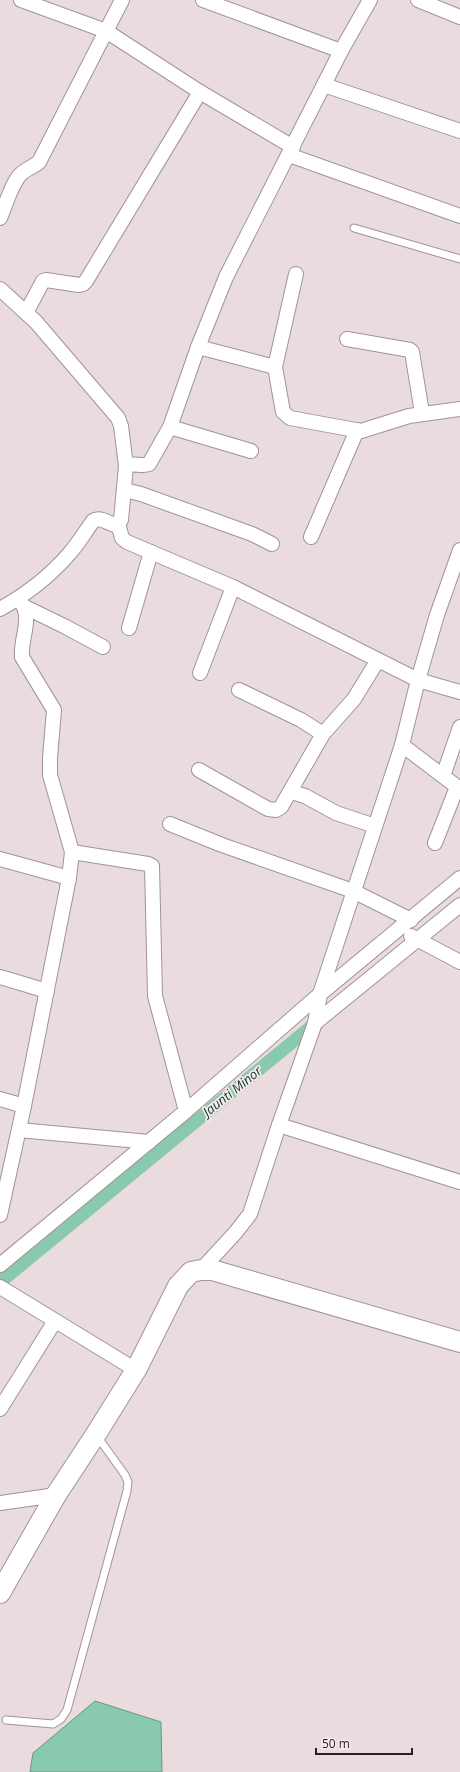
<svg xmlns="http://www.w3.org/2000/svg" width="460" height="1772" font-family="'Open Sans',sans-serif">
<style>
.water{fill:#89c9ae;stroke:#6b9683}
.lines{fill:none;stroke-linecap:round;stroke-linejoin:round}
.canal{stroke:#89c9ae;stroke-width:13}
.lane-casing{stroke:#a19396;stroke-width:9}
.street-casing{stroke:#a19396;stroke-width:16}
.secondary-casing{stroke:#a19396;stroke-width:22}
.lane{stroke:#fff;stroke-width:7}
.street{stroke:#fff;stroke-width:14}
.secondary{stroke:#fff;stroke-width:20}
.labels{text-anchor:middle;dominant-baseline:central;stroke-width:3.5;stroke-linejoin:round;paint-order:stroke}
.water-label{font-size:13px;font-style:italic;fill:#0a412f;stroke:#f8e8eb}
</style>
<rect width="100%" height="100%" fill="#eadbde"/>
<polygon class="water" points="95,1701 161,1722 162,1772 30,1772 33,1753"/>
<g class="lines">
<polyline class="canal" points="4,1279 318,1021"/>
<defs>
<g id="lane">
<polyline points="354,228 460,259"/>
<polyline points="6,1720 53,1724 61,1719 67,1710 127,1491 128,1482 125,1475 97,1436"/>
</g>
<g id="street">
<polyline points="21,0 106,31 200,92 293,147"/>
<polyline points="203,0 341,51"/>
<polyline points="418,0 460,17"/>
<polyline points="324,85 460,131"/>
<polyline points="289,155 460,216"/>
<path d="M0,218C5,207 12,182 21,174C26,169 33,167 39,162L122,0"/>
<polyline points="0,289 36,322 118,418 121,426 126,466"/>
<polyline points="26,313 43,281 46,280 79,285 83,284 86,281 200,92"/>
<polyline points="347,339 410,350 412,352 422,413"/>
<polyline points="198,347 275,367 283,412 290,418 361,431 409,416 460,409"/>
<polyline points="275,367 296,274"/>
<polyline points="170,427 251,451"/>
<polyline points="125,490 141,494 252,534 272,544"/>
<polyline points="118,523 122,538 127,542 233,587 418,680 460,692"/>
<polyline points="311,537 357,430"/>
<polyline points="25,607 64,626 103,647"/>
<path d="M0,609C25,595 50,576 69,554C78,544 85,532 93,521C100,516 107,523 115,525L121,520L126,466C133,462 142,467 149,464L170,427L198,347L226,277L341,51L370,0"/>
<polyline points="129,628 151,552"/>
<polyline points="200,673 233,587"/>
<polyline points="239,690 301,720 323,734"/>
<polyline points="402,745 460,789"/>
<polyline points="199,770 268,809 276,810 281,807 323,734 354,699 378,660"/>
<polyline points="443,776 460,727"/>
<polyline points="291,792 305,796 336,813 375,826"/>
<polyline points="170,824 222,845 353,891 411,920"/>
<polyline points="435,843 457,787"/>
<polyline points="72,852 148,864 152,866 155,996 186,1111"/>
<polyline points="0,859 69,878"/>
<polyline points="411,936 460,962"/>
<polyline points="0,977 47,991"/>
<polyline points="315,1023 460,905"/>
<polyline points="0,1099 24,1106"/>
<polyline points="279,1125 460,1182"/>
<polyline points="19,1130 149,1142"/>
<path d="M0,1215L24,1106L69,878L72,852L50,775V758L54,710L22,657C20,637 35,615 18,599"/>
<polyline points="0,1265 186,1111 320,994 460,878"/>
<polyline points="201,1270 236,1232 250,1214 279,1125 315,1023 320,994 402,745 418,680 437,615 460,550"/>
<polyline points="0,1287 136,1370"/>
<polyline points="0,1409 55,1321"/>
<polyline points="0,1503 56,1495"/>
</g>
<polyline id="secondary" points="0,1593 56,1495 96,1434 136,1370 178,1286 191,1272 201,1270 212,1270 460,1342"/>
</defs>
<use href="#lane" class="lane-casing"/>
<use href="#street" class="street-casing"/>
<use href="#secondary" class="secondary-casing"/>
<use href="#lane" class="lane"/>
<use href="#street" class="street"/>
<use href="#secondary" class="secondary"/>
</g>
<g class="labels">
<g class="water-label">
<text transform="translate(232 1091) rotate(-39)">Jaunti Minor</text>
</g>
</g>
<path d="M316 1748v6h96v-6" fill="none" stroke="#241f20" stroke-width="2"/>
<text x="322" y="1748" font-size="12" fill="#241f20" stroke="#f8e8eb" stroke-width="3" paint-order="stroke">50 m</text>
</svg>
